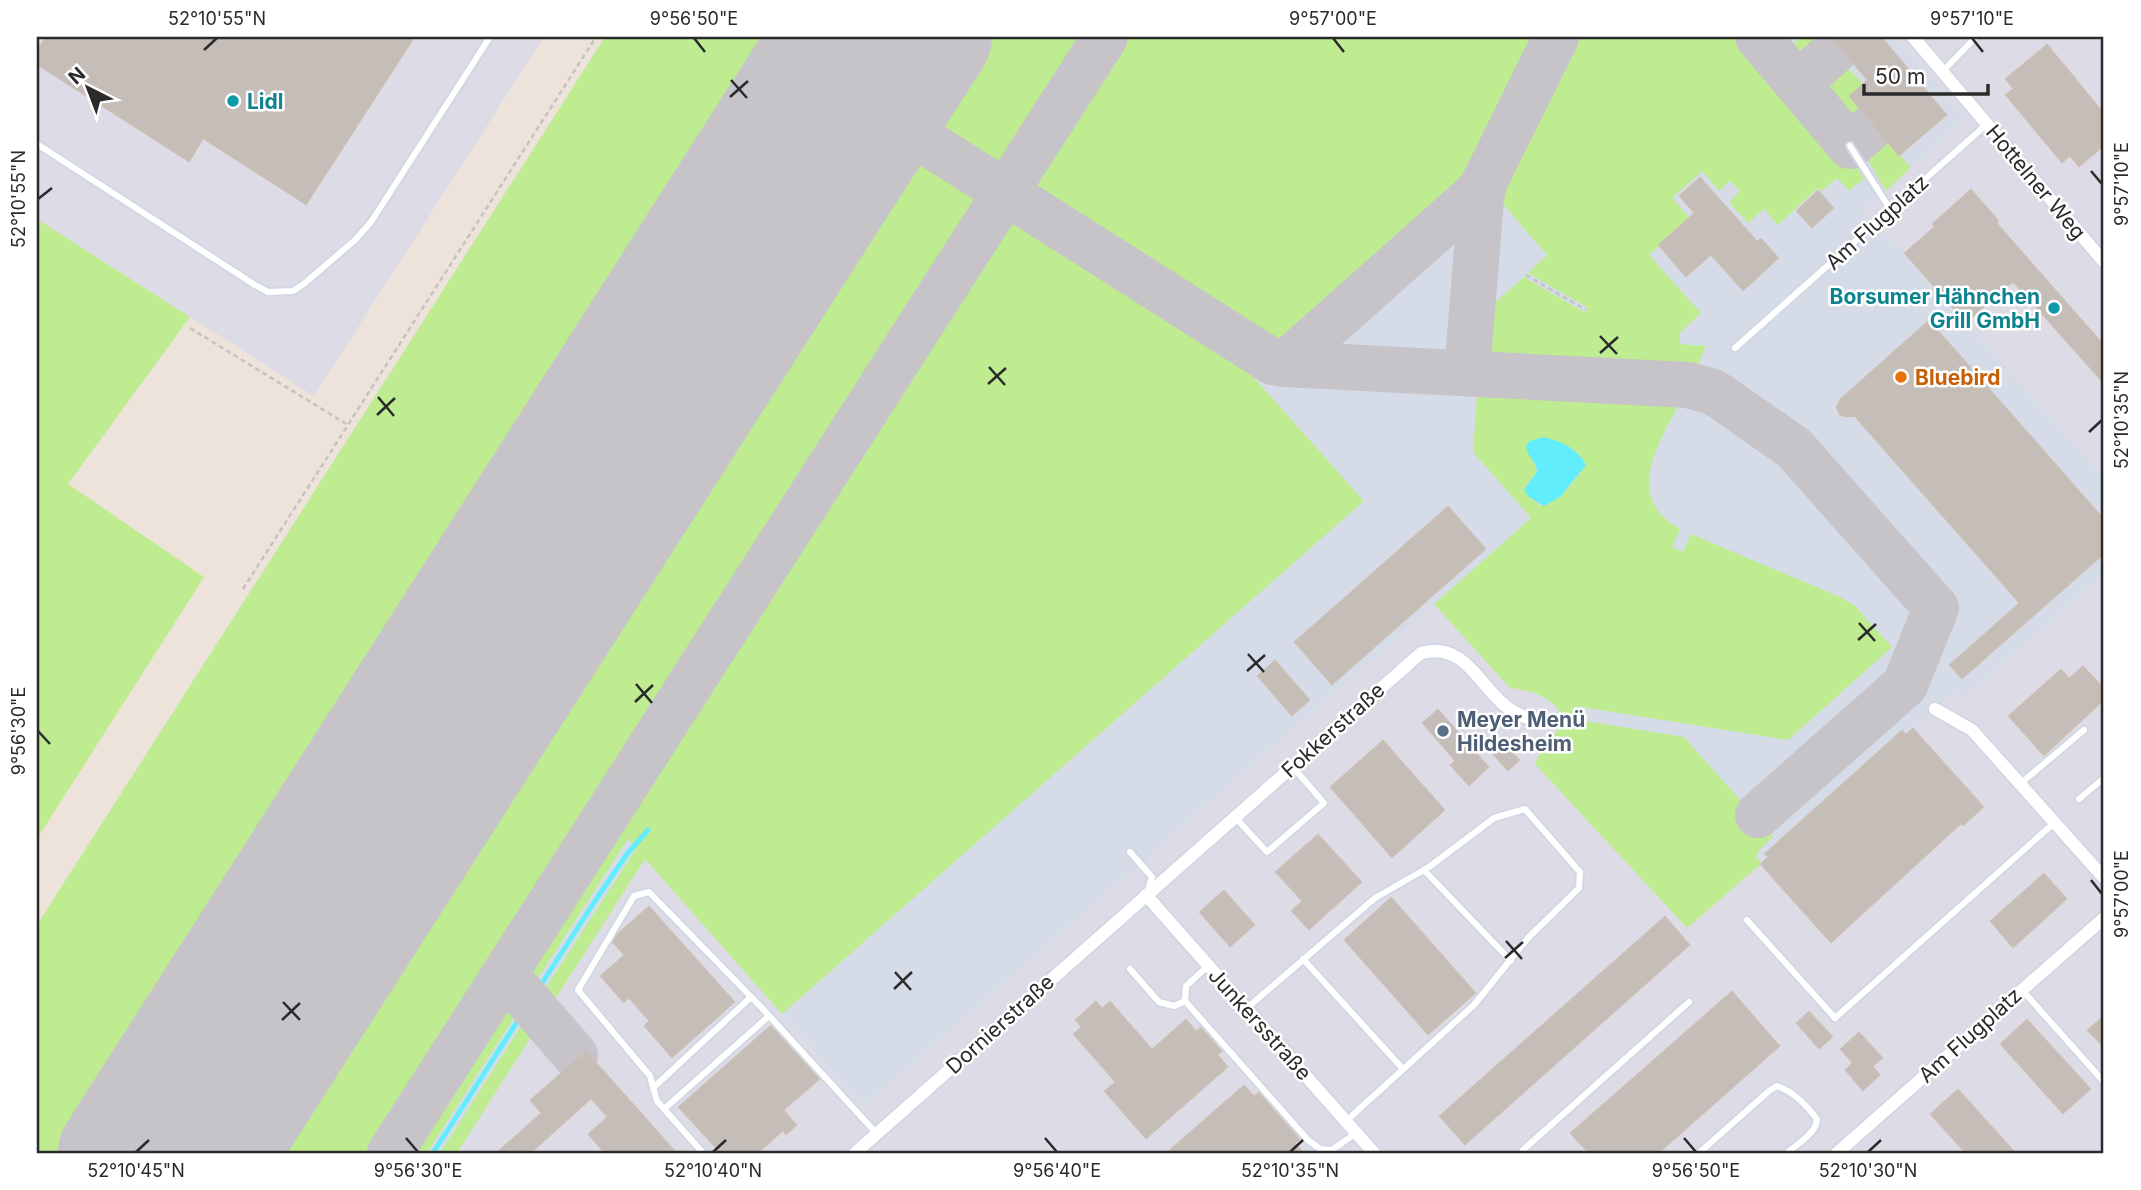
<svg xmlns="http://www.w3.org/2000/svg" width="2141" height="1190" font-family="Inter,sans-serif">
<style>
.industrial{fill:#dddce6}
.airport{fill:#d6dce7}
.green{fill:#bfeb91;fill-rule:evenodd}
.water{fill:#62edfc}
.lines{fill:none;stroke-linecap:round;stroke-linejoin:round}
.stream{stroke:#62edfc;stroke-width:5}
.taxiway{stroke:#c6c4c9;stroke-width:46}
.runway{stroke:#c6c4c9;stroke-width:112}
.building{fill:#c5bdb8;stroke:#cabeb4;stroke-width:2}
.lane-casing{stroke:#d0d8e5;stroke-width:10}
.street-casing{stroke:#d0d8e5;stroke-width:16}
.path{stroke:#c3c3c3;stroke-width:2.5;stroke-dasharray:5 3.5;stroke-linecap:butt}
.lane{stroke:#fff;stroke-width:6}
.street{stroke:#fff;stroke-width:12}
.ticks{fill:none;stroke:#2a2a2a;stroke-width:2.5}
.culture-dot{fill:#0f9aa8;stroke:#fff;stroke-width:2.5}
.food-dot{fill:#e8710a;stroke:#fff;stroke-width:2.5}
.service-dot{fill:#5c6f8a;stroke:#fff;stroke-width:2.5}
.labels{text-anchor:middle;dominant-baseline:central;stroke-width:5;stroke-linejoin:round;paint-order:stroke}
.culture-label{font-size:21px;font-weight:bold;fill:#0d838f;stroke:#fff;text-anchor:start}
.street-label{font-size:21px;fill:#2a2a2a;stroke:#fff}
.food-label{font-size:21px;font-weight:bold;fill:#c56008;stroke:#fff;text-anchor:start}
.service-label{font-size:21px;font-weight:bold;fill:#4e5e75;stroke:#fff;text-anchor:start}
.neatline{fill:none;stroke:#2a2a2a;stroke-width:2.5}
.ticks-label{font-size:18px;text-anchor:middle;fill:#2a2a2a}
</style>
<rect width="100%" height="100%" fill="#eee3db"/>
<g class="industrial">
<polygon points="37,37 544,37 314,396 37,219"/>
<polygon points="1897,37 2104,37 2104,477 1894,240 1891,242 1864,211 1966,119"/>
<polygon points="2104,575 2104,1153 457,1153 645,858 864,1107 1434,604 1509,687 1535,693 1557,707 1565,722 1556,734 1541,748 1688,927 1761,864 1850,922 1961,823 1962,825 1913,729 1957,690 1965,698"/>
</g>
<polygon class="airport" points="605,37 1897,37 1966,119 1864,211 1891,242 1894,240 2104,477 2104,575 1964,699 1957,690 1914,729 1983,807 1963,825 1961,824 1831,942 1761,864 1687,928 1535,764 1541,748 1556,734 1564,722 1557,707 1535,693 1509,687 1434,605 864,1107 645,859 457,1153 37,1153 37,925"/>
<g class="green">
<polygon points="605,37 901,37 186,1153 37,1153 37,925"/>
<polygon points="970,37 1089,37 1004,169 920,116"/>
<polygon points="1119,37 1543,37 1475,173 1472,170 1276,343 1034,188 1031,176"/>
<polygon points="1571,37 1750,37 1849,154 1864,179 1849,191 1837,178 1822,191 1818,188 1778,225 1764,209 1748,223 1729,202 1740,191 1730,181 1719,191 1702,171 1672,198 1690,218 1649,255 1701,313 1680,333 1680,344 1706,346 1695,371 1692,374 1487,363 1481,357 1484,312 1524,277 1584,312 1588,308 1528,273 1547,255 1494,194"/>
<polygon points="1778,37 1783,37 1791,45 1801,37 1821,37 1789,64 1771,43"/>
<polygon points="1846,66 1863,84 1850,96 1870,120 1855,133 1848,133 1814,93"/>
<path d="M1881,133L1911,168L1886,191L1862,150C1864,139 1871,136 1881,133Z"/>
<polygon points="899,148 984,202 375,1153 256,1153"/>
<polygon points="37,219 190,317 68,484 204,577 37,839"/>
<polygon points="1013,221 1246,369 1364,501 782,1014 645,859 549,1009 539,998 636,849 628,839 531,989 519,975 999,224"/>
<path d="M1478,384L1683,396C1662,439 1620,496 1680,529L1672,547L1683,552L1691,534L1840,597L1855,606L1892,647L1788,740L1575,706L1573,719L1684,737L1773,837L1758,851L1756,857L1761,864L1687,928L1535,764C1542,745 1553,738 1564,722L1557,707L1545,698L1535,693L1509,687L1434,604L1531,518L1473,452ZM1533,460L1582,471L1560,497L1541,506L1529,497L1525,487L1537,472Z"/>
<polygon points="508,992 521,1007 427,1153 405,1153"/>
<polygon points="528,1015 538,1026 457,1153 440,1153"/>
</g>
<path class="water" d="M1544,437C1561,441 1578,449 1586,465L1560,497L1544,506L1529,497L1524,490L1537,472C1537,461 1527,457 1526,446L1530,441Z"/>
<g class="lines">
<g class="stream">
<polyline points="535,994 595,901 627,854 648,830"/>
<polyline points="433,1153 524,1011"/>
</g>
<g class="taxiway">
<polyline points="1758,37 1850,146 1874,125"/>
<polyline points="808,67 1273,362 1285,364 1688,385 1710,391 1721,397 1794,448 1936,608 1905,685 1758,815"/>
<polyline points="1798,84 1840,46"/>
<polyline points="1285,364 1474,196 1484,183 1556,37"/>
<polyline points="1467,373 1481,199 1484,183"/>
<polyline points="505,974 575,1055"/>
<polyline points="390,1153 1105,37"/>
</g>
<g class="runway">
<polyline points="114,1153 827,37"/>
<polyline points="221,1153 936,37"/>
</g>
</g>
<g class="building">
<polygon points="46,37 414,37 306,204 203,138 189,161 37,64 37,52"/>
<polygon points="1832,37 1881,37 1946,115 1899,155 1850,96 1868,80"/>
<polygon points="2047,45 2104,114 2104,145 2079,166 2070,155 2062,162 2006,95 2014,89 2006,79"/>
<polygon points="1700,178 1757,242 1761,239 1778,258 1743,290 1711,254 1686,276 1659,245 1695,213 1680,196"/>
<polygon points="1971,190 1998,221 1996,223 2104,346 2104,383 2013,281 1966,322 1905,253 1935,227 1933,224"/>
<polygon points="1818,191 1833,208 1812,227 1797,211"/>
<polygon points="1929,321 2104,520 2104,553 1962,678 1950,665 2020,603 1855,416 1844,416 1840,414 1837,407 1841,399"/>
<polygon points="1448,507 1485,549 1332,684 1295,642"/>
<polygon points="1275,661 1309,700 1292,715 1258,676"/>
<polygon points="2083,667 2104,689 2104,699 2044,755 2009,716 2061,670 2069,679"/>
<polygon points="1438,710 1488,767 1469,785 1451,765 1456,761 1423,723"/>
<polygon points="1913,729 1983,807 1963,825 1961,823 1831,942 1761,864 1769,857 1765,854 1902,731 1906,735"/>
<polygon points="1383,741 1444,810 1392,857 1331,787"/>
<polygon points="1504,744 1519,760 1508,770 1493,754"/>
<polygon points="1318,835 1361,882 1309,929 1292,911 1303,901 1276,872"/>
<polygon points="2044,874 2066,899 2013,947 1991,921"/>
<polygon points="1224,891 1254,925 1230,946 1200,912"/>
<polygon points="1391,898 1475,993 1428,1034 1345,940"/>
<polygon points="649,907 734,1002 672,1057 645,1026 650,1021 629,997 624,1002 601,976 625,955 613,942 617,935"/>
<polygon points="1665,917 1689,945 1465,1144 1440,1116"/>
<polygon points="1732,992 1779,1046 1658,1153 1589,1153 1571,1133"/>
<polygon points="1096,1002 1102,1009 1110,1002 1152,1050 1186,1020 1196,1032 1201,1028 1221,1051 1217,1055 1227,1067 1146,1138 1105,1091 1116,1082 1074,1034 1082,1027 1076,1020"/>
<polygon points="1809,1012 1832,1037 1819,1048 1797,1023"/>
<polygon points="2104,1016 2104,1047 2088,1030"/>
<polygon points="2027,1020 2090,1089 2063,1113 2001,1044"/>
<polygon points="771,1026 819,1079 783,1110 796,1125 786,1134 783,1130 757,1153 721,1153 679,1107"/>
<polygon points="1859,1033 1882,1058 1872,1066 1879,1075 1863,1090 1846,1070 1853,1063 1841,1049"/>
<polygon points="586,1052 611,1080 676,1153 605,1153 589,1134 608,1117 591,1098 530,1153 497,1153 542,1113 531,1100"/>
<polygon points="1244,1086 1254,1097 1259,1093 1299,1139 1294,1143 1303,1153 1167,1153"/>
<polygon points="1958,1090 2015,1153 1966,1153 1931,1114"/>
</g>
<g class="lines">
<defs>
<g id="lane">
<polyline points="1943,71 1976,37"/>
<polyline points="37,144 255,285 268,292 293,291 305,283 355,240 371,222 490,37"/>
<polyline points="1850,146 1890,209"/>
<polyline points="1735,348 1987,124"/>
<polyline points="2020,784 2084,730"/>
<polyline points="2079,799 2104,778"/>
<polyline points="1235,817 1267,852 1324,803 1292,766"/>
<polyline points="1130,852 1152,877 1148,890"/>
<polyline points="1424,870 1511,961"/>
<polyline points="1747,920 1835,1018 2054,823"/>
<polyline points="1303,959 1403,1069"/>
<polyline points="1208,966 1186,986 1185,1001 1308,1140 1320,1149 1332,1150 1356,1133"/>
<polyline points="1130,969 1159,1002 1174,1006 1185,1001"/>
<polyline points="2023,991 2104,1082"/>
<polyline points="1247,1008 1375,898 1429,867 1494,818 1525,809 1580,872 1579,888 1528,938 1474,1005 1346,1121"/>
<polyline points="653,1088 751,997"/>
<polyline points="664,1109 769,1016"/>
<polyline points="703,1153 657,1101 650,1076 578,990 634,896 649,892 761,1007 877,1134"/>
<polyline points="1522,1153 1523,1150 1689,1002"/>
<path d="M1699,1153L1769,1091L1777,1086C1793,1091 1807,1106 1817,1119C1817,1133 1797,1144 1787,1153"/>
</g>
<g id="street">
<polyline points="1913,37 2104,262"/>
<polyline points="1935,709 1972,730 2104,878"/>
<polyline points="1146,895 1374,1153"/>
<path d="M855,1153L1421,653C1474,639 1482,705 1528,718"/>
<polyline points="1837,1153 2104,918"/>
</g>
</defs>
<use href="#lane" class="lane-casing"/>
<use href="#street" class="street-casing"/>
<g class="path">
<polyline points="1526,275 1586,310"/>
<polyline points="190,328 348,425"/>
<polyline points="243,589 596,37"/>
</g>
<use href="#lane" class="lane"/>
<use href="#street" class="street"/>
</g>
<path class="ticks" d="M694,38L705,52M1333,38L1344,52M1972,38L1983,52M204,50L217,38M731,80L747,98M730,97L748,81M2091,171L2102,184M38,199L52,188M1600,336L1617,354M1600,353L1618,337M989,367L1005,385M988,384L1006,368M378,397L394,416M377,415L395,398M2089,432L2102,420M1859,623L1875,641M1858,640L1876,624M1248,654L1264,672M1247,671L1265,655M636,684L652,703M635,702L653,685M38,731L50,744M2091,880L2102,894M1506,941L1522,959M1505,958L1523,942M895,972L911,990M894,989L912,972M283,1002L300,1020M282,1020L300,1003M406,1138L418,1152M1045,1138L1057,1152M1684,1138L1696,1152M136,1152L149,1140M713,1152L726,1140M1290,1152L1303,1140M1868,1152L1881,1140"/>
<g class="culture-dot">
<circle cx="233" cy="101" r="7"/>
<circle cx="2054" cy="308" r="7"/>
</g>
<circle class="food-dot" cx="1901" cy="377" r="7"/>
<circle class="service-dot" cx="1443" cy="731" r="7"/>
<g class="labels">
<g class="culture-label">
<text x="247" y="101">Lidl</text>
<text x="2040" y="296" text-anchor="end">Borsumer Hähnchen<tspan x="2040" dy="24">Grill GmbH</tspan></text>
</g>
<g class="street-label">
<text transform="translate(2036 182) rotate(50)">Hottelner Weg</text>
<text transform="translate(1877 222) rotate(-42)">Am Flugplatz</text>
<text transform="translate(1333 730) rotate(-42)">Fokkerstraße</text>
<text transform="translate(1000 1024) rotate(-42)">Dornierstraße</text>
<text transform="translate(1260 1024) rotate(48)">Junkersstraße</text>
<text transform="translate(1970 1035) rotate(-42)">Am Flugplatz</text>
</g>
<g class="food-label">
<text x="1915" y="377">Bluebird</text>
</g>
<g class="service-label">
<text x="1457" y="719">Meyer Menü<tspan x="1457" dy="24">Hildesheim</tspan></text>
</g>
</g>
<rect width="2141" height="1190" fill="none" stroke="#ffffff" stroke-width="77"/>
<g transform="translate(88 88) rotate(318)" stroke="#ffffff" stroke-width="5" paint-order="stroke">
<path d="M0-5L12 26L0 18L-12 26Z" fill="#2a2a2a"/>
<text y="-10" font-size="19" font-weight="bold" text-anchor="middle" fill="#2a2a2a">N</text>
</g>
<path d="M1864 84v10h124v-10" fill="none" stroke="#2a2a2a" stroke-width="3.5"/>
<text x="1875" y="84" font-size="21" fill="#2a2a2a" stroke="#ffffff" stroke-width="5" paint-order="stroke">50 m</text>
<rect x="38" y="38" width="2064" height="1114" class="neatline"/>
<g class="ticks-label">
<text x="217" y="25">52°10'55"N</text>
<text x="694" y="25">9°56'50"E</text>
<text x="1333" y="25">9°57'00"E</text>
<text x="1972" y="25">9°57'10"E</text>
<text transform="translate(2122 184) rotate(-90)" y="6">9°57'10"E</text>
<text transform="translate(19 199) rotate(-90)" y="6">52°10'55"N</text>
<text transform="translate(2122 420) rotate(-90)" y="6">52°10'35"N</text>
<text transform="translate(19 731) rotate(-90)" y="6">9°56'30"E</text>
<text transform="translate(2122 894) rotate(-90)" y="6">9°57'00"E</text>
<text x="136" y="1177">52°10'45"N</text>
<text x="418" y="1177">9°56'30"E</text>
<text x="713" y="1177">52°10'40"N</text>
<text x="1057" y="1177">9°56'40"E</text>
<text x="1290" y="1177">52°10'35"N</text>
<text x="1696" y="1177">9°56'50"E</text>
<text x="1868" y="1177">52°10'30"N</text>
</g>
</svg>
